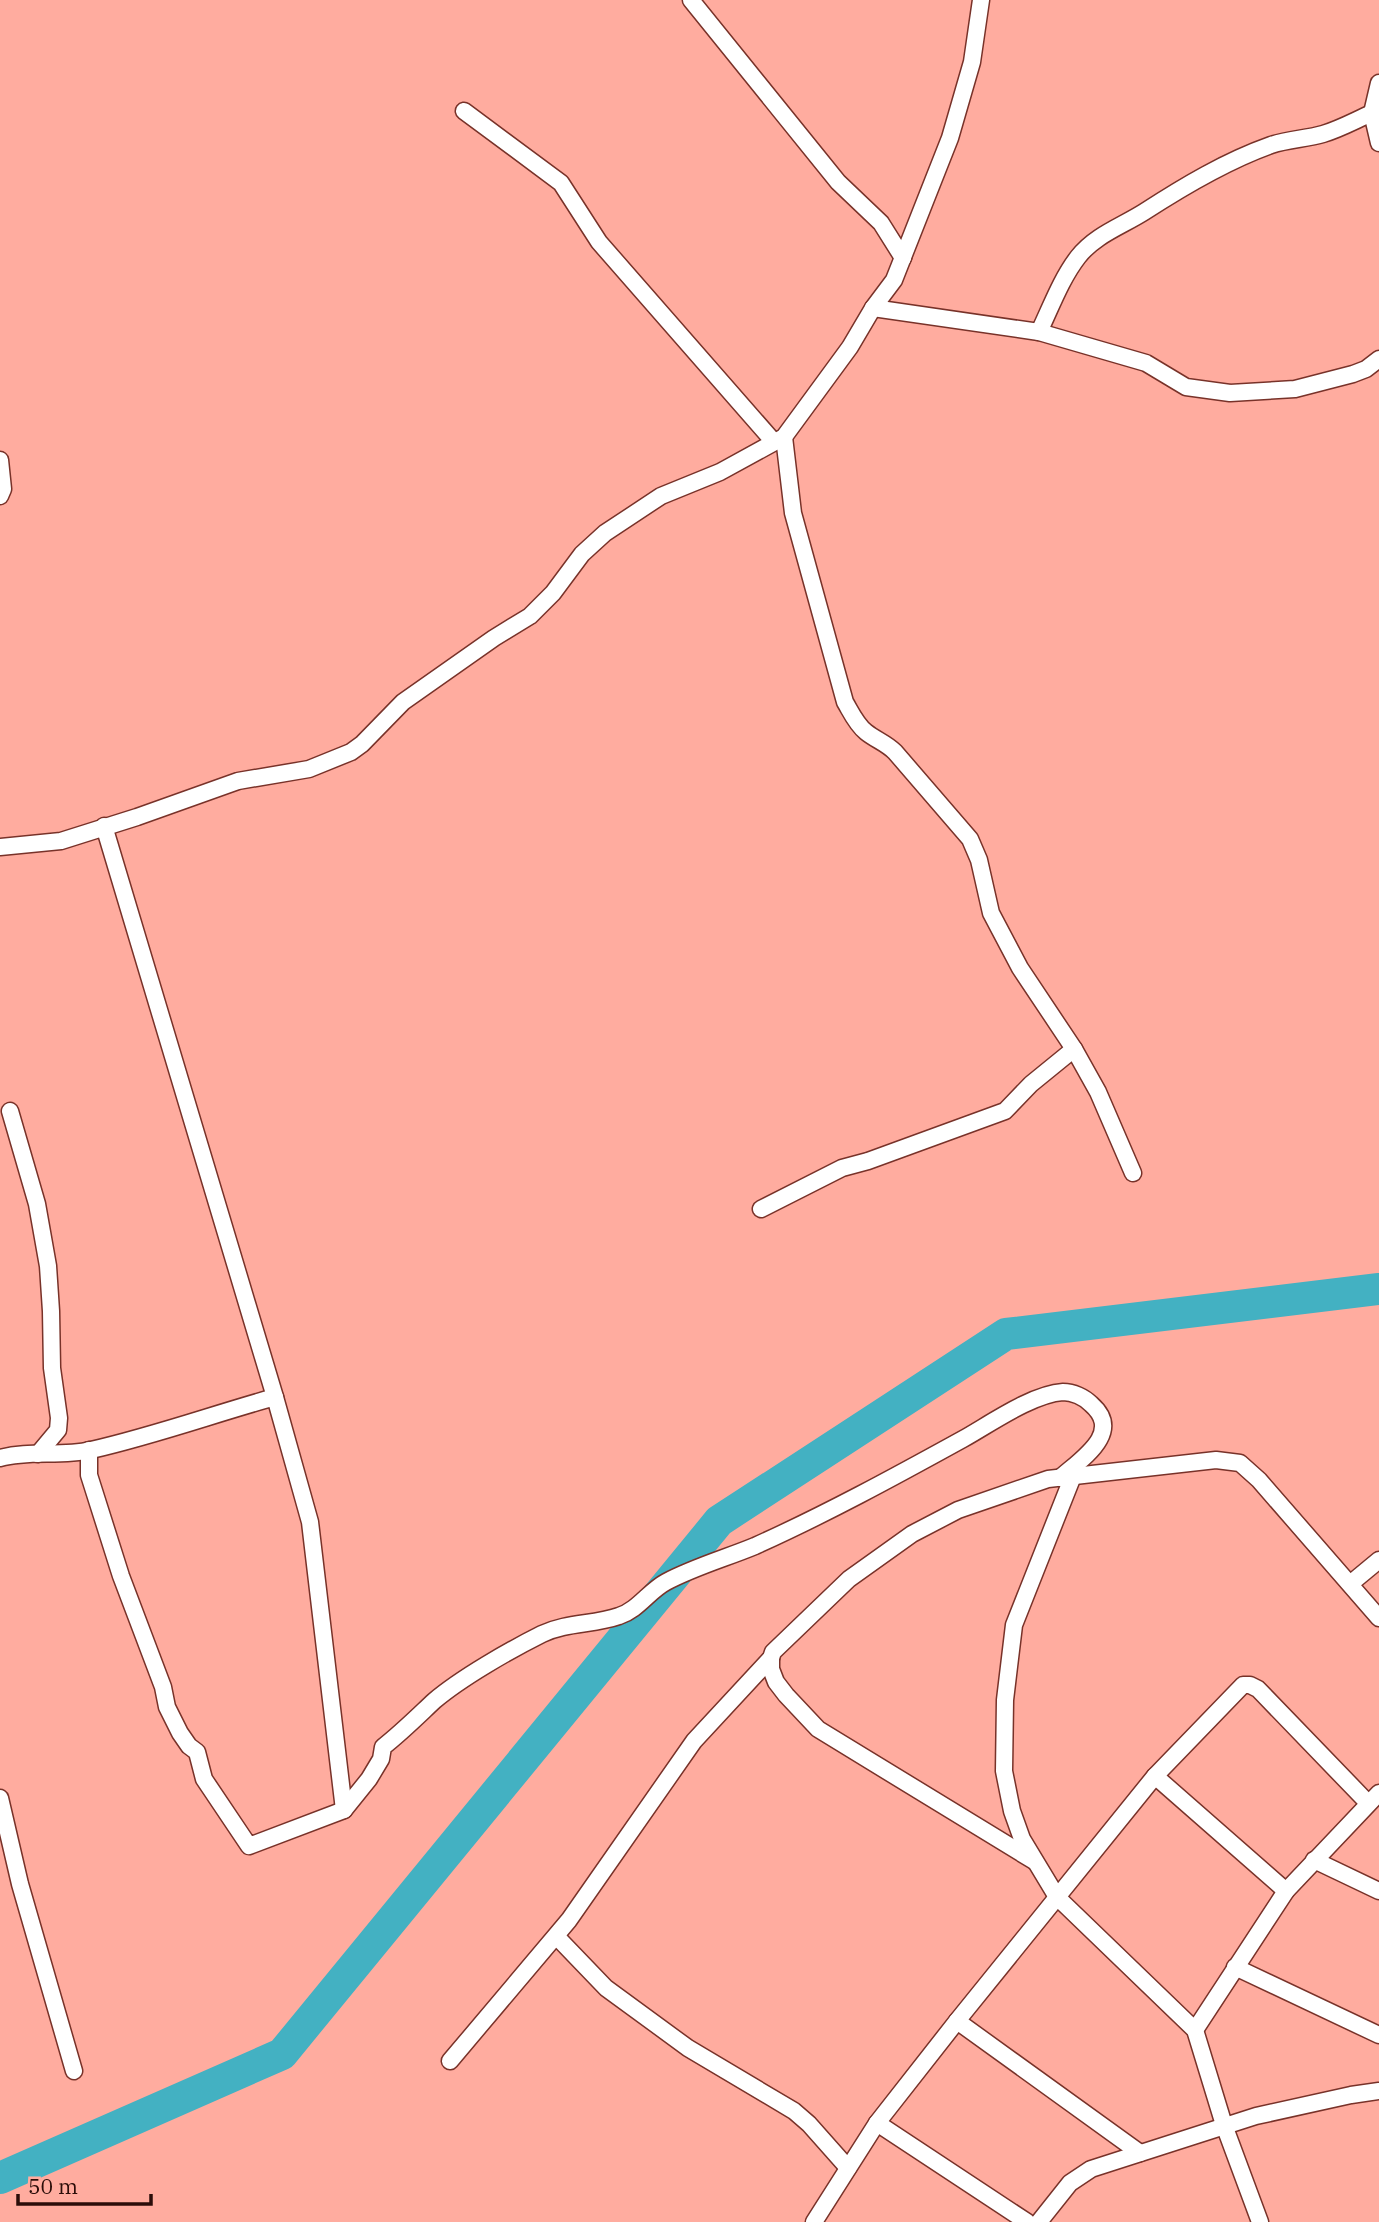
<svg xmlns="http://www.w3.org/2000/svg" width="1379" height="2222" font-family="'IBM Plex Serif',serif">
<style>
.lines{fill:none;stroke-linecap:round;stroke-linejoin:round}
.river{stroke:#43b1c2;stroke-width:32}
.minor-casing{stroke:#783229;stroke-width:19}
.minor{stroke:#fff;stroke-width:16}
</style>
<rect width="100%" height="100%" fill="#ffac9f"/>
<g class="lines">
<polyline class="river" points="0,2178 282,2054 719,1521 1006,1334 1379,1289"/>
<defs>
<g id="minor">
<polyline points="691,0 838,182 881,223 903,258"/>
<polyline points="1379,83 1372,113 1379,143"/>
<polyline points="464,111 561,183 599,242 774,442"/>
<polyline points="873,308 1039,332 1146,363 1186,387 1230,393 1295,389 1353,374 1366,369 1379,359"/>
<path d="M1039,332C1051,307 1061,279 1078,257C1095,235 1122,226 1144,212C1184,186 1226,161 1271,145C1288,139 1306,139 1323,134C1340,129 1356,120 1372,113"/>
<path d="M784,437L793,513L845,702C851,712 856,724 866,732C876,740 886,743 895,752L970,839L979,860L991,913L1020,968L1074,1049L1098,1092L1133,1173"/>
<polyline points="0,460 3,489 0,496"/>
<polyline points="104,826 275,1397 310,1522 344,1810"/>
<polyline points="0,847 61,841 137,817 238,781 309,769 351,752 362,744 403,702 494,638 530,616 553,593 582,554 605,533 661,496 720,472 784,437 850,347 873,308 894,280 950,138 972,62 981,0"/>
<polyline points="10,1111 37,1204 48,1266 51,1311 52,1368 59,1418 58,1430 38,1454"/>
<polyline points="761,1209 842,1168 868,1161 1005,1111 1031,1084 1074,1049"/>
<path d="M89,1450V1475L121,1576L163,1687L167,1707L180,1733L189,1746L197,1752L204,1779L249,1846L344,1810L369,1779L381,1759L383,1747C401,1733 417,1717 434,1701C461,1678 510,1650 542,1634C567,1622 594,1625 619,1616C638,1610 649,1591 666,1582C694,1567 726,1558 755,1546C826,1514 894,1477 963,1439C990,1424 1032,1394 1063,1392C1073,1392 1084,1397 1091,1404C1124,1433 1081,1459 1060,1478"/>
<path d="M0,1458C30,1450 61,1457 91,1450C153,1436 214,1414 275,1397"/>
<polyline points="1073,1476 1014,1625 1005,1700 1004,1771 1012,1811 1022,1839 1057,1897 1195,2030 1224,2125 1260,2222"/>
<polyline points="1350,1584 1379,1560"/>
<polyline points="771,1658 771,1669 776,1682 786,1695 818,1729 1034,1861"/>
<polyline points="1155,1776 1286,1891"/>
<polyline points="0,1798 20,1884 74,2071"/>
<polyline points="1314,1860 1379,1891"/>
<polyline points="556,1936 606,1988 688,2048 794,2111 809,2124 848,2168"/>
<polyline points="1235,1967 1379,2035"/>
<polyline points="957,2021 1140,2153"/>
<polyline points="1195,2030 1286,1891 1379,1793"/>
<polyline points="450,2061 569,1920 694,1741 771,1658 773,1652 849,1579 912,1534 958,1510 1048,1479 1216,1460 1240,1463 1259,1480 1379,1618"/>
<polyline points="877,2123 1027,2222"/>
<polyline points="814,2222 877,2123 957,2021 1155,1776 1243,1685 1250,1685 1258,1689 1368,1803"/>
<polyline points="1039,2222 1070,2183 1091,2169 1256,2116 1351,2095 1379,2091"/>
</g>
</defs>
<use href="#minor" class="minor-casing"/>
<use href="#minor" class="minor"/>
</g>
<path d="M18 2194v10h133v-10" fill="none" stroke="#2b0d09" stroke-width="3.5"/>
<text x="28" y="2194" font-size="21" fill="#2b0d09" stroke="#ffac9f" stroke-width="5" paint-order="stroke">50 m</text>
</svg>
